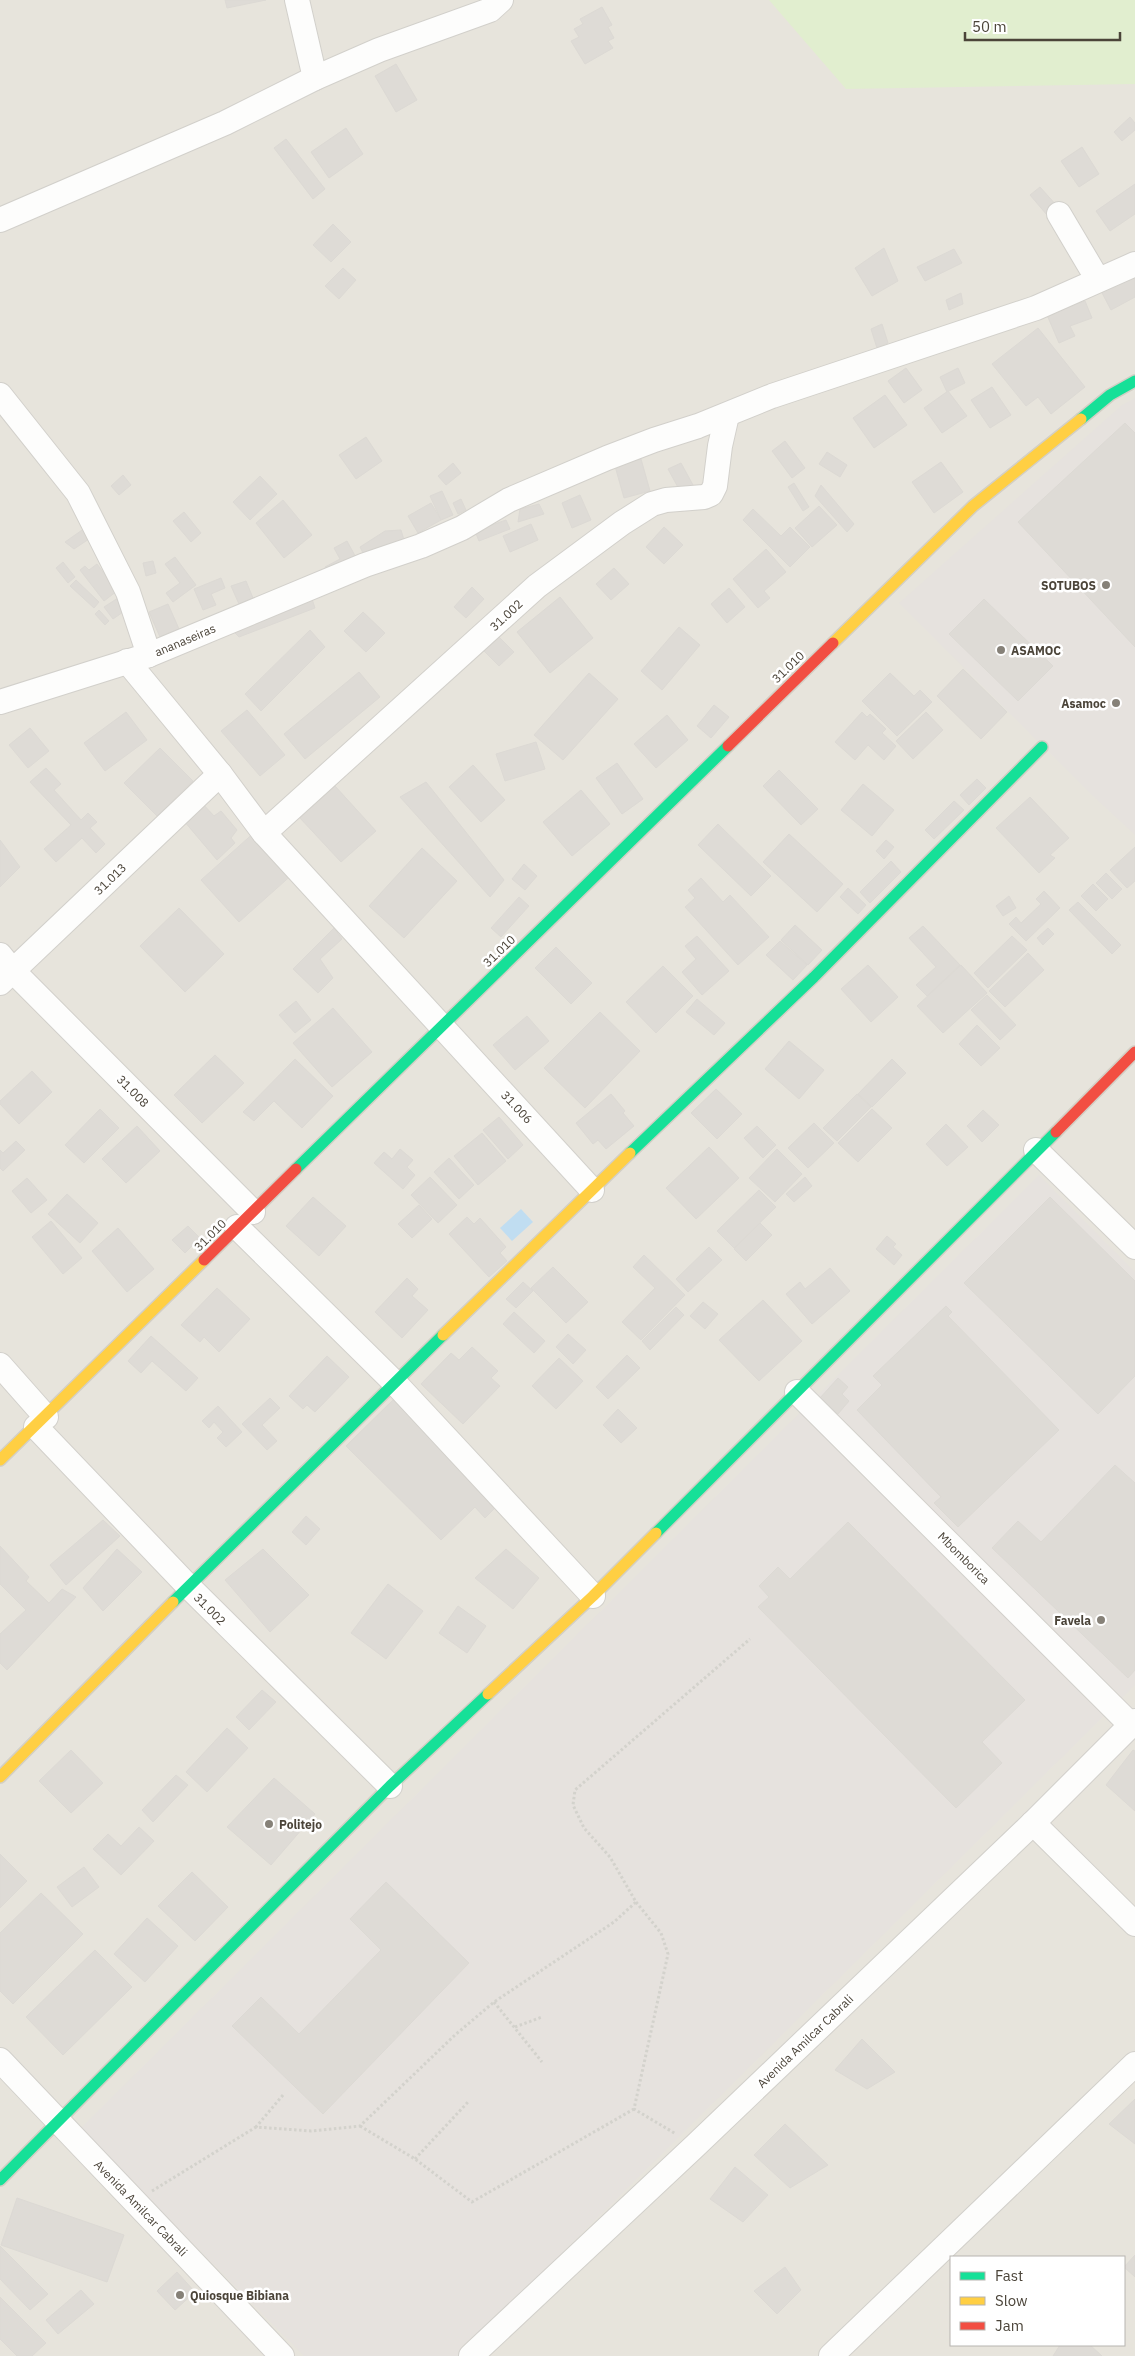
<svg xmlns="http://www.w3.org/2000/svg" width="1135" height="2356" font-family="'IBM Plex Sans',sans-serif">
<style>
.residential{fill:#e7e4dc;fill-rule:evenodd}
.industrial{fill:#e6e2de}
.green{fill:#e1eecf}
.water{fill:#c0ddf1}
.building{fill:#dedbd6;stroke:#dcd9d4}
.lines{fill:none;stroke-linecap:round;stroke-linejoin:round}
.street-casing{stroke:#d2d0cb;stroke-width:26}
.fast-casing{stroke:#d3cfc5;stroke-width:14}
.slow-casing{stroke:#d3cfc5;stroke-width:14}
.jam-casing{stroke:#d3cfc5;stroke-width:14}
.path{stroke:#d3d2cc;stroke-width:3;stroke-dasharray:2.5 2.5;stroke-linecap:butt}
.street{stroke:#fdfdfc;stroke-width:24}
.fast{stroke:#16e098;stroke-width:11}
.slow{stroke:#ffcf43;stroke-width:11}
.jam{stroke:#f24e42;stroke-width:11}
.poi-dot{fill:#868178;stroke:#fff;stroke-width:2}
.labels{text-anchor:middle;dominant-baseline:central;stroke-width:5;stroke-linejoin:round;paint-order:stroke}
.poi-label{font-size:12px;font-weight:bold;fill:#4b4439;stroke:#fff;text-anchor:end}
.street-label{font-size:12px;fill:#4b4439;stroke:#fff}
</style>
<rect width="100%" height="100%" fill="#f4f2ee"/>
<path class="residential" d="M0,0H903L1135,28V2356H0ZM951,2257H1124V2345H951Z"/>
<g class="industrial">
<polygon points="1135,398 1135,835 1093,796 899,603 1122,405"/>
<polygon points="1039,1175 1135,1272 1135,1685 458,2356 304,2356 80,2129"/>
</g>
<polygon class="green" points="769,0 1135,0 1135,84 846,89"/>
<polygon class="water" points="521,1209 533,1222 512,1241 500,1228"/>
<g class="building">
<polygon points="225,0 266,0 227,8"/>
<polygon points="602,7 612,25 608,27 614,38 608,41 613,48 585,64 571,41 579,37 574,29 583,24 580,19"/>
<polygon points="396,64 417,100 396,112 375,76"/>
<polygon points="1130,117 1135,123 1135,130 1122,141 1114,132"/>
<polygon points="346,128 363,154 329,178 311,152"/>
<polygon points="286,139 325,189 313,199 274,148"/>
<polygon points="1082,147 1099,174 1079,187 1061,161"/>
<polygon points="1135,184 1135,214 1110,231 1096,211"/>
<polygon points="1040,187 1057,206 1047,215 1030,195"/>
<polygon points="333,224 351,242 331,262 313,245"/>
<polygon points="884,248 898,281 872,296 855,268"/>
<polygon points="954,249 962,263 925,281 917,267"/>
<polygon points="343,268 356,280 339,299 325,286"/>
<polygon points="1135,268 1135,297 1111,310 1099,287"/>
<polygon points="961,293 963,304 949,310 946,300"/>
<polygon points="1085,301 1092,318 1070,326 1075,336 1059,343 1047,315"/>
<polygon points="882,324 888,343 877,348 871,329"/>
<polygon points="1038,328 1085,387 1051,414 1038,397 1026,406 992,364"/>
<polygon points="906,368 922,390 904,403 888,381"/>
<polygon points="958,368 965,383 947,392 940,377"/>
<polygon points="992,387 1011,415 990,428 971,400"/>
<polygon points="948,391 967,416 942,433 924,408"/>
<polygon points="885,395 907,425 874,448 853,418"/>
<polygon points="1125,423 1135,433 1135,647 1018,522"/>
<polygon points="366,437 382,461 356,479 339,455"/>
<polygon points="785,441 805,468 792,478 772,451"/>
<polygon points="827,452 847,465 840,477 819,464"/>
<polygon points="641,459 650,491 624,498 615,466"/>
<polygon points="941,462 963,492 934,513 912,482"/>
<polygon points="453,463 461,473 446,485 438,476"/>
<polygon points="681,463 693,485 680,491 668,469"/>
<polygon points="123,475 131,485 119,495 111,486"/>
<polygon points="260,476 277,494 250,520 233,502"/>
<polygon points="794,483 809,507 803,511 788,487"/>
<polygon points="821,485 854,524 847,532 815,496"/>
<polygon points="442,491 453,515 441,520 430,496"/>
<polygon points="580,495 591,520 572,528 562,503"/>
<polygon points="461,499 466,510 458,514 453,503"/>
<polygon points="283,500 312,535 284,558 256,523"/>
<polygon points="431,503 441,520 418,533 408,516"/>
<polygon points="539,504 544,514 518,522 520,509"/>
<polygon points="819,506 837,525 812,547 795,528"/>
<polygon points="753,509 781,536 790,527 810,547 790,567 743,520"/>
<polygon points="184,512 201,533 191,542 173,521"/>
<polygon points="506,520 510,529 479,541 475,531"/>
<polygon points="531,524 538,540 510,552 503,536"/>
<polygon points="664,527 683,545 664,564 646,547"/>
<polygon points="85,528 92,537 74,549 65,542"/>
<polygon points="401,530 406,547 366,559 360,547 385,531"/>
<polygon points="347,541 359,563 331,577 325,567 340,559 334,548"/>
<polygon points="766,549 786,572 764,591 770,598 758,608 733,579"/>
<polygon points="175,557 196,585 173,602 166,593 180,583 165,564"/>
<polygon points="153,561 156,573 146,576 143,563"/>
<polygon points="63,562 75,577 68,583 56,568"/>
<polygon points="97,564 117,591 104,601 80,570 85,566 89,570"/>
<polygon points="614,568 629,584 611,600 596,584"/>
<polygon points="221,578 225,588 211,594 216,605 203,610 194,589"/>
<polygon points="76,580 99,602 94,608 70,586"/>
<polygon points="246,581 253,598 239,604 231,586"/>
<polygon points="472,587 484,599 466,618 454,607"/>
<polygon points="729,588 745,607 727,623 711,604"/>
<polygon points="560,597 593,638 550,673 517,632"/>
<polygon points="118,598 126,610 113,619 104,607"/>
<polygon points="312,599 315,608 239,637 231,629"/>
<polygon points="984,599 1053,666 1018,701 949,634"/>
<polygon points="168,604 179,629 160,637 149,612"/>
<polygon points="99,610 109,621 105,625 95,614"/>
<polygon points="363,612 385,633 366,652 344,631"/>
<polygon points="679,627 700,645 662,690 641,671"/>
<polygon points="310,630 325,647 261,711 245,694"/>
<polygon points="498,636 514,652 499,666 483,650"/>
<polygon points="963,669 1007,712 981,739 937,696"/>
<polygon points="359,672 380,697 305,759 284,734"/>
<polygon points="589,673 618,699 563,760 534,735"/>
<polygon points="890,673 914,696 920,690 932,702 897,736 862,701"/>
<polygon points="714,705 729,717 711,738 697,726"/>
<polygon points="247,710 285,755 260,776 221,731"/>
<polygon points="126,712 147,740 105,771 84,743"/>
<polygon points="862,712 867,717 870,714 886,729 882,733 896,746 884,760 868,745 855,760 835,742"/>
<polygon points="926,712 943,730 913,759 896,741"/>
<polygon points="667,715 688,740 656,768 634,744"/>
<polygon points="30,728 49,751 28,768 9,745"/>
<polygon points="536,742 545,769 505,781 496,754"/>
<polygon points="160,748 193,781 157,816 124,783"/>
<polygon points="617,763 643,799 622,814 596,778"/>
<polygon points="473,765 505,800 481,822 449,787"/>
<polygon points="46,768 61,784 54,790 81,820 88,813 97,822 90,828 105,844 96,853 82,838 56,862 44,849 71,825 30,782"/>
<polygon points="779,770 818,809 801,825 763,786"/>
<polygon points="977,779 986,788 969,805 960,795"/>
<polygon points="426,782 504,880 490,897 400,797"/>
<polygon points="863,784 894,810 872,836 841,810"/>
<polygon points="335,786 376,831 341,862 300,818"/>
<polygon points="581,790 610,824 572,856 543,822"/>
<polygon points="1030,797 1069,838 1050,855 1055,858 1039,873 996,828"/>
<polygon points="954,801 964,810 934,839 925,830"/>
<polygon points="201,802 214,816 221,811 237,830 231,838 235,843 217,860 184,821"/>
<polygon points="718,824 771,876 751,896 698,845"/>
<polygon points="257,830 295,872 239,922 201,880"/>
<polygon points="789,834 843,884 817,912 763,862"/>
<polygon points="0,840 20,867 0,887"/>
<polygon points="886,840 894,847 884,859 876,851"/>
<polygon points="1135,847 1135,881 1127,888 1110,870"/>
<polygon points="422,848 457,881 404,938 369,906"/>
<polygon points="891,861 901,872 870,903 860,892"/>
<polygon points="524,864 537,876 525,890 512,879"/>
<polygon points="1106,873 1122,889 1112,899 1096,883"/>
<polygon points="701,878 723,902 730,895 769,937 738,965 685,907 695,898 688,890"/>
<polygon points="1093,884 1108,899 1096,911 1081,896"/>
<polygon points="848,888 866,905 858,914 840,897"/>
<polygon points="1044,891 1060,908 1026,941 1009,924 1016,917 1021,923 1041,904 1036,899"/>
<polygon points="1009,896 1016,908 1003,916 996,906"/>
<polygon points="519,897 529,906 501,937 491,928"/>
<polygon points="1078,902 1121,945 1112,954 1069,910"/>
<polygon points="179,908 224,954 185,992 140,946"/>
<polygon points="795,925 822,950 808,965 781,940"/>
<polygon points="923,926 960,965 927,996 916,985 936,967 909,938"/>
<polygon points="334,928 342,939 320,959 333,978 318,993 293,969"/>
<polygon points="1048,928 1054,934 1043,945 1037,938"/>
<polygon points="697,936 729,971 702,995 682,972 696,959 685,946"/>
<polygon points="1012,936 1027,950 988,988 974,973"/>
<polygon points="780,941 807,965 793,980 766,955"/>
<polygon points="556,947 592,983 571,1004 535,968"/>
<polygon points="1028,953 1044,970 1005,1007 989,991"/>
<polygon points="868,965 898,997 871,1022 841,989"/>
<polygon points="961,965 987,993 943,1033 917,1006"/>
<polygon points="663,966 693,996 656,1033 626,1002"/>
<polygon points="987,995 1016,1025 1000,1040 971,1010"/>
<polygon points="697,999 725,1023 714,1035 686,1012"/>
<polygon points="296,1001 311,1020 295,1033 279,1015"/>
<polygon points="333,1008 372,1052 332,1087 293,1043"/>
<polygon points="600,1012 640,1051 585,1108 544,1068"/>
<polygon points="527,1016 549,1041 515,1070 493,1045"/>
<polygon points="977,1025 1000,1048 981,1066 959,1044"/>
<polygon points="789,1041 824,1070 799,1099 765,1069"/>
<polygon points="215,1055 244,1083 202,1123 174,1095"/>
<polygon points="295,1059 333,1096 302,1128 274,1101 254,1121 243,1112"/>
<polygon points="892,1059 906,1073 872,1107 858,1094"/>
<polygon points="32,1071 52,1092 19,1124 0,1104 0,1101"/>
<polygon points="716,1089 742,1114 717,1139 691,1113"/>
<polygon points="611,1094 625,1111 623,1113 634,1126 606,1149 598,1140 593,1144 576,1123"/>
<polygon points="857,1094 871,1107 837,1141 823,1128"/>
<polygon points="100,1109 119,1128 84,1163 65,1145"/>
<polygon points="872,1109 892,1128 858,1162 838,1143"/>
<polygon points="983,1110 999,1125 982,1142 967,1126"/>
<polygon points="499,1117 523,1145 508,1159 483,1130"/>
<polygon points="814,1123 834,1143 808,1168 788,1148"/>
<polygon points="946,1124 968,1147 947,1166 926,1144"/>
<polygon points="137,1126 160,1151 126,1183 102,1159"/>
<polygon points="757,1126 776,1145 763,1158 744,1138"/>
<polygon points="482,1133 506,1161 478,1185 454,1156"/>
<polygon points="16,1141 25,1150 3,1171 0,1168 0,1150 3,1153"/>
<polygon points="709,1147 739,1178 696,1219 666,1188"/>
<polygon points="400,1149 413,1160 407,1167 415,1175 403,1189 374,1163 384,1152 392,1159"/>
<polygon points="777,1149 802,1174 775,1202 749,1178"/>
<polygon points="449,1158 474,1185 459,1199 434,1172"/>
<polygon points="430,1177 457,1205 438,1223 411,1195"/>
<polygon points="805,1177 812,1186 794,1202 786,1194"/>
<polygon points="27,1178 47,1200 31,1213 12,1191"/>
<polygon points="759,1190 776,1207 734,1248 717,1231"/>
<polygon points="67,1194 98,1223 80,1243 48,1214"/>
<polygon points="313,1197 346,1226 319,1256 286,1226"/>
<polygon points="1050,1197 1135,1281 1135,1376 1098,1414 964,1283"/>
<polygon points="419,1205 432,1219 412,1238 398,1224"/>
<polygon points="467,1217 474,1224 480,1218 506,1247 500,1253 507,1261 489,1277 449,1234"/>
<polygon points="51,1221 82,1258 63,1274 32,1237"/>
<polygon points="760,1223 772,1235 746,1261 734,1249"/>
<polygon points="188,1226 200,1238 185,1253 172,1240"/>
<polygon points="118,1228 154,1269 127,1292 92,1251"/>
<polygon points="887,1236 896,1244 893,1247 902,1255 894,1265 876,1249"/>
<polygon points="709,1247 722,1260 688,1292 676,1279"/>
<polygon points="644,1255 685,1295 641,1340 622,1322 655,1288 633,1267"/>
<polygon points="553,1267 588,1302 566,1323 531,1288"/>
<polygon points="830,1268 850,1291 812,1324 786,1294 800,1282 805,1289"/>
<polygon points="407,1278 418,1289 412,1296 428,1310 402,1338 375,1312"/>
<polygon points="523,1282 533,1291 516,1308 506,1299"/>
<polygon points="217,1288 250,1319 219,1352 204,1337 200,1342 181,1325"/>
<polygon points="763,1300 802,1341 759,1381 719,1340"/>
<polygon points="703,1302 718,1314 705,1329 690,1316"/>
<polygon points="946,1306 952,1312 948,1316 1059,1430 958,1527 934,1503 941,1497 857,1410 882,1385 873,1376"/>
<polygon points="676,1307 684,1315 650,1350 642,1341"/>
<polygon points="514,1312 545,1341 534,1353 503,1324"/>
<polygon points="568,1334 586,1350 573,1364 556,1347"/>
<polygon points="151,1336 198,1378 186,1391 152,1361 141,1373 128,1361"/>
<polygon points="472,1347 498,1371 491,1378 500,1386 463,1424 421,1384 451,1353 459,1360"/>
<polygon points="627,1355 640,1368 608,1399 596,1387"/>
<polygon points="327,1356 349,1377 315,1412 307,1405 303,1409 289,1396"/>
<polygon points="559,1358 583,1381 556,1409 532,1386"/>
<polygon points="838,1378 848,1387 842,1394 849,1401 838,1414 820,1398"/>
<polygon points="270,1398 280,1408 262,1425 277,1441 267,1450 242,1424"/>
<polygon points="393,1400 498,1505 485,1518 475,1507 441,1540 346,1446"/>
<polygon points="218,1406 242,1432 226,1447 217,1438 223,1432 214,1422 209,1428 202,1421"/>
<polygon points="618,1409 637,1428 621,1443 603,1425"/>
<polygon points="1115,1465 1135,1483 1135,1670 1128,1678 992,1548 1018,1521 1041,1542"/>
<polygon points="306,1516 320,1529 306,1545 292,1532"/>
<polygon points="103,1520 120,1536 66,1585 50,1565"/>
<polygon points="848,1522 1025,1700 982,1742 1002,1763 956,1808 758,1607 769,1597 759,1586 778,1567 790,1579"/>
<polygon points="0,1546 29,1577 26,1581 49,1603 62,1589 76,1597 7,1670 0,1663 0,1634 26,1610 0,1584"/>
<polygon points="117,1549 142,1572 103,1611 83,1588"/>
<polygon points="263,1549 309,1595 270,1632 225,1580"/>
<polygon points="506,1549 539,1578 513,1609 475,1578"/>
<polygon points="388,1584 423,1611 386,1659 351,1633"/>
<polygon points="458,1606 486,1626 467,1653 439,1633"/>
<polygon points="262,1690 276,1702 249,1730 236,1717"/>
<polygon points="227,1728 248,1748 207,1792 186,1772"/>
<polygon points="71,1750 103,1783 71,1813 39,1781"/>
<polygon points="1133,1750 1135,1751 1135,1811 1106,1785"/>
<polygon points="176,1775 188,1785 153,1822 142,1810"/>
<polygon points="274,1778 315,1814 271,1865 227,1827"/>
<polygon points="139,1827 154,1841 121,1875 93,1849 108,1834 121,1846"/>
<polygon points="0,1854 27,1881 0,1908"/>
<polygon points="84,1867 99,1887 72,1907 57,1887"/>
<polygon points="192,1872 228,1907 195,1941 158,1906"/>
<polygon points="386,1882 469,1963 323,2114 232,2026 261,1997 299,2034 381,1950 350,1919"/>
<polygon points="41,1893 83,1934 13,2004 0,1991 0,1933"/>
<polygon points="147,1918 178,1946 145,1982 114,1954"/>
<polygon points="95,1950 132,1987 63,2055 26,2017"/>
<polygon points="862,2039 895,2072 867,2089 835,2070"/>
<polygon points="1135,2099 1135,2144 1109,2124"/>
<polygon points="785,2124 828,2165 790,2188 754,2155"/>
<polygon points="735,2167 768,2195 743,2222 710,2199"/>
<polygon points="17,2198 124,2235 107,2282 1,2245"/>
<polygon points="0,2246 48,2294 30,2310 0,2279"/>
<polygon points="1135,2255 1135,2277 1124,2267"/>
<polygon points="785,2267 801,2290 777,2314 754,2291"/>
<polygon points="177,2272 195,2292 175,2310 157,2291"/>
<polygon points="81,2290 94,2304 58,2334 46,2320"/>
<polygon points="0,2297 46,2343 32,2356 17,2356 0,2339"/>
<polygon points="1060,2345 1090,2345 1102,2356 1053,2356"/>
</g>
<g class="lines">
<defs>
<g id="street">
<polyline points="297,0 315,78"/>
<polyline points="1059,214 1098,280"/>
<polyline points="0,220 225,123 315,78 379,50 490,10 501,0"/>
<polyline points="0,395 78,493 128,592 149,655"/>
<polyline points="127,661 220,774 264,833 592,1190"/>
<polyline points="0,702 149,655 365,565 421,546 462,528 509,500 607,458 654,440 698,426 772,396 1036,308 1135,264"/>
<polyline points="264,833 537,586 622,523 652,504 666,500 704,497 711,494 715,486 720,446 727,415"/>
<polyline points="0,955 13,971 253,1212"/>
<polyline points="0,983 220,774"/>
<polyline points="1036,1150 1135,1247"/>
<polyline points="237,1227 395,1383 593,1596"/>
<polyline points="0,1365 46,1417"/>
<polyline points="797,1392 1131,1725"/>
<polyline points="36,1427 188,1586 390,1786"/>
<polyline points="1033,1823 1135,1924"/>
<polyline points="0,2060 282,2356"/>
<polyline points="471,2356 695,2146 1033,1823 1135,1721"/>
<polyline points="831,2356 1135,2064"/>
</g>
<g id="fast">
<polyline points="1081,419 1110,395 1135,381"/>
<polyline points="630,1153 814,977 1042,747"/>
<polyline points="296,1169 728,746"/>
<polyline points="656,1533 1056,1132"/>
<polyline points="173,1602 443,1335"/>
<polyline points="0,2180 390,1786 488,1694"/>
</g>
<g id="slow">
<polyline points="833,643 973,506 1081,419"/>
<polyline points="443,1335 630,1153"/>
<polyline points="0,1460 204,1260"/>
<polyline points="488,1694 593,1596 656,1533"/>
<polyline points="0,1777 173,1602"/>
</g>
<g id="jam">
<polyline points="728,746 833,643"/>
<polyline points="1056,1132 1135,1052"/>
<polyline points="204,1260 296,1169"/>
</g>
</defs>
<use href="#street" class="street-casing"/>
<use href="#fast" class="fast-casing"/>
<use href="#slow" class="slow-casing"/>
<use href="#jam" class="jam-casing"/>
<g class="path">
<polyline points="636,1902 661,1933 668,1954 634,2109 676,2134"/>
<polyline points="494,2002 542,2062"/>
<polyline points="515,2027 542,2017"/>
<polyline points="283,2095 256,2127 311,2131 360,2126 455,2035 494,2002 614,1922 636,1902 610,1857 584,1828 573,1805 575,1790 750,1639"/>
<polyline points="360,2126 415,2159 472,2202 634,2109"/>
<polyline points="415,2159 468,2102"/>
<polyline points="152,2191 256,2127"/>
</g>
<use href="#street" class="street"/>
<use href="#fast" class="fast"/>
<use href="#slow" class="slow"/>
<use href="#jam" class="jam"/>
</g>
<g class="poi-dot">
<circle cx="1106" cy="585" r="5"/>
<circle cx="1001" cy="650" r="5"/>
<circle cx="1116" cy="703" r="5"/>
<circle cx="1101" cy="1620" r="5"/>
<circle cx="269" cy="1824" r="5"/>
<circle cx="180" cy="2295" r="5"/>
</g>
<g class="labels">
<g class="poi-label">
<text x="1096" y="585">SOTUBOS</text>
<text x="1011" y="650" text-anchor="start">ASAMOC</text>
<text x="1106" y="703">Asamoc</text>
<text x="1091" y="1620">Favela</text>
<text x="279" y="1824" text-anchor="start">Politejo</text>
<text x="190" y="2295" text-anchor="start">Quiosque Bibiana</text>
</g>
<g class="street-label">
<text transform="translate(506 615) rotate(-43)">31.002</text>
<text transform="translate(185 640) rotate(-23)">ananaseiras</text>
<text transform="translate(788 667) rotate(-44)">31.010</text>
<text transform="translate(110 879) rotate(-44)">31.013</text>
<text transform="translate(499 951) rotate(-44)">31.010</text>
<text transform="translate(133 1091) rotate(45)">31.008</text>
<text transform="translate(517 1107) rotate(47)">31.006</text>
<text transform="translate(210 1235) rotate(-45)">31.010</text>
<text transform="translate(964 1558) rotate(45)">Mbomborica</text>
<text transform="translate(210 1609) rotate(45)">31.002</text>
<text transform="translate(805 2041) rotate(-44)">Avenida Amilcar Cabrali</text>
<text transform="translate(141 2208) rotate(46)">Avenida Amilcar Cabrali</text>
</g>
</g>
<rect x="950" y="2256" width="175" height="90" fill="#ffffff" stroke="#b7b4b0"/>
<rect x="960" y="2272" width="25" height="8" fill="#16e098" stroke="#b7b4b0"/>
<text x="995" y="2281" font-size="15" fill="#4b4439">Fast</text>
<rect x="960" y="2297" width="25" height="8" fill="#ffcf43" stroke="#b7b4b0"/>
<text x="995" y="2306" font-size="15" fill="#4b4439">Slow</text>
<rect x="960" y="2322" width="25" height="8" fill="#f24e42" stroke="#b7b4b0"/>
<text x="995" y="2331" font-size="15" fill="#4b4439">Jam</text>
<path d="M965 32v8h155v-8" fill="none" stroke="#4b4439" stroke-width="2.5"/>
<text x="972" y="32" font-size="15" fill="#4b4439" stroke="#ffffff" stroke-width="4" paint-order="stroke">50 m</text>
</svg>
